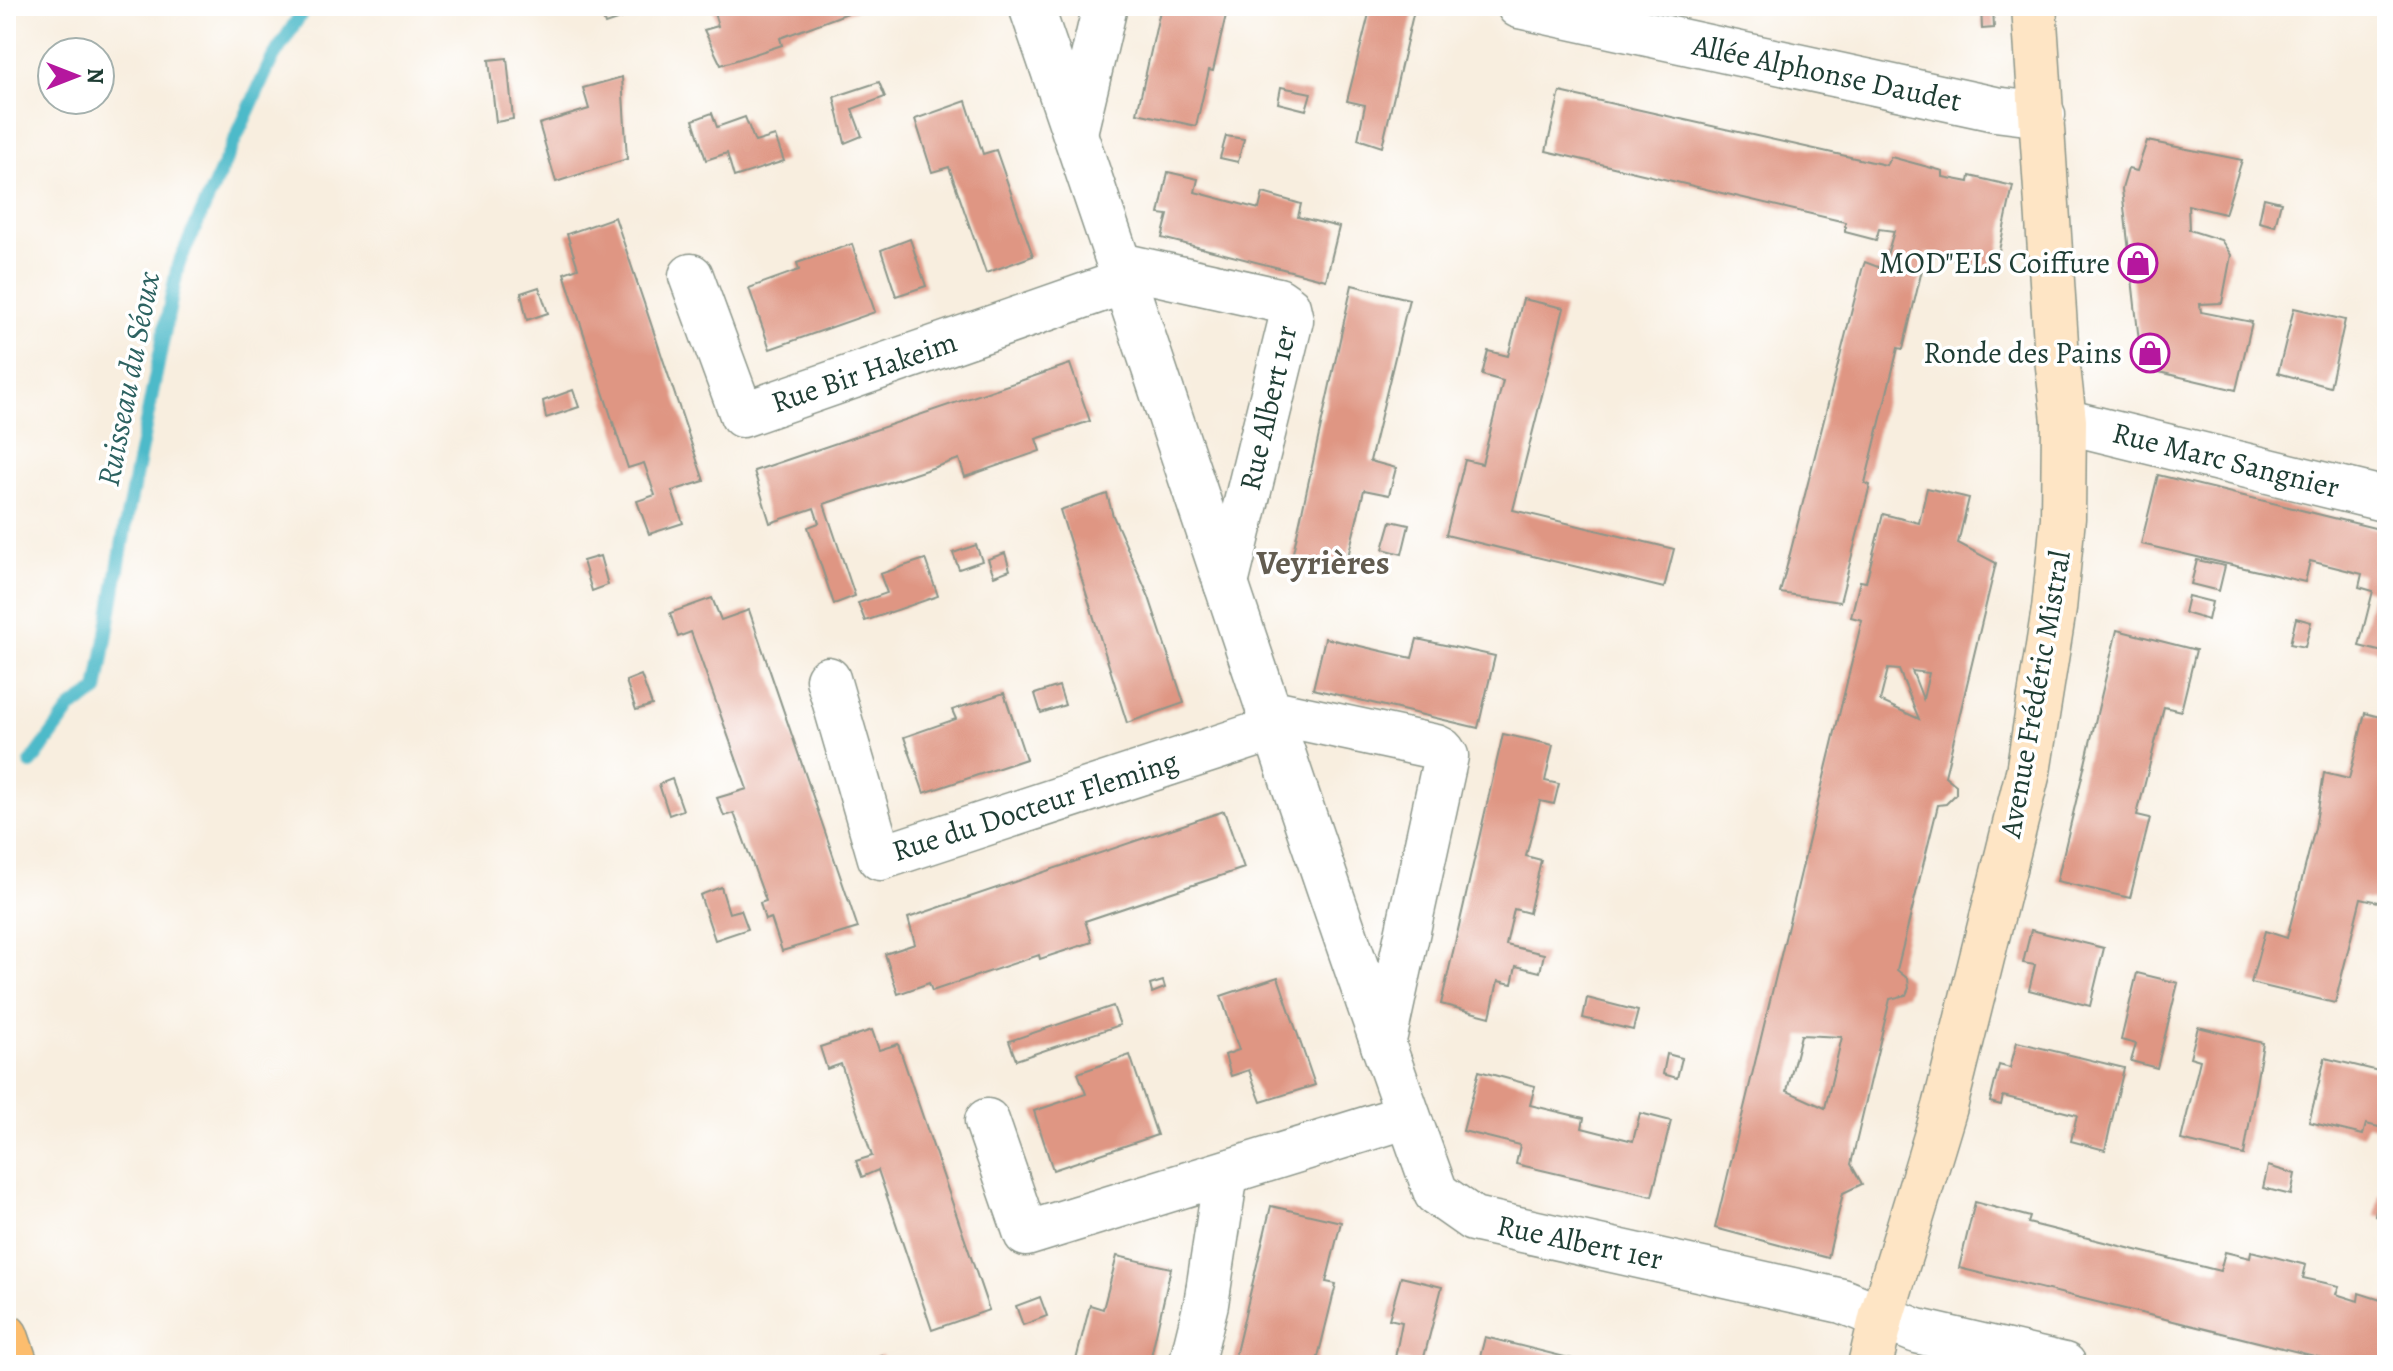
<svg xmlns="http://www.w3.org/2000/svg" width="2393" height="1371" font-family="Alegreya,serif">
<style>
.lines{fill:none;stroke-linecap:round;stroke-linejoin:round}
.stream{stroke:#4ebac9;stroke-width:14}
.building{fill:#df9683;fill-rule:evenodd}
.street-casing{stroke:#8c968a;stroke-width:47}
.secondary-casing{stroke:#8c968a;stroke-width:47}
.highway-casing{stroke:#8c968a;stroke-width:47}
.street{stroke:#fff;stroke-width:44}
.secondary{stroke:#fee5c5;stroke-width:44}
.highway{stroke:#fcbd6e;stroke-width:44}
.labels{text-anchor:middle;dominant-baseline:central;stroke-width:7;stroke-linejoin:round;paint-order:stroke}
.street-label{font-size:30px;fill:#1f3d34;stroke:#fff}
.poi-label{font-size:30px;fill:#1f3d34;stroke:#fff;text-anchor:end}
.water-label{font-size:32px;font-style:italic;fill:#2d6261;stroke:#fff}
.quarter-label{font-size:34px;font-weight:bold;fill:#625c50;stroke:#fff}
</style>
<rect width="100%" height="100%" fill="#fff"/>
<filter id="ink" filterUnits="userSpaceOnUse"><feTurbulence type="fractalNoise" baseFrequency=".0125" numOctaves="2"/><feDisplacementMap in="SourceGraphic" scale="16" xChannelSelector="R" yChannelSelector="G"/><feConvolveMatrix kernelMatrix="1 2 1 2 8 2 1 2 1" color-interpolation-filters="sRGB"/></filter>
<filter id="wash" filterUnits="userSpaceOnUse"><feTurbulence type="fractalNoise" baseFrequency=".006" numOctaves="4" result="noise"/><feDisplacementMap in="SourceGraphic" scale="32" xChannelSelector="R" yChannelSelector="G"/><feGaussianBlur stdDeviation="1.8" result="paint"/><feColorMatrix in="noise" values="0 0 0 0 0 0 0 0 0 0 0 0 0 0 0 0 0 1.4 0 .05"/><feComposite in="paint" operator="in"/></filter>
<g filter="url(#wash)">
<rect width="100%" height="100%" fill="#f8eedf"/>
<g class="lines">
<polyline class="stream" points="31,763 71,708 97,691 127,517 178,265 271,61 306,6"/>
</g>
<g id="blocks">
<g class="building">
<polygon points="599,6 655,6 655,7 605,24"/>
<polygon points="712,6 864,6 864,7 780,38 782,45 721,65 704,30 718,26"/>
<polygon points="1161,6 1234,6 1231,16 1226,15 1213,71 1209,70 1196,126 1137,113"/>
<polygon points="1371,6 1415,6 1382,147 1358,139 1365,105 1347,101"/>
<polygon points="1981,6 1993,6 1994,28 1982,29"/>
<polygon points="507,58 513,119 496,122 489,60"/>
<polygon points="622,77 627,159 556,182 539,124 589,109 583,88"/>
<polygon points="879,82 885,97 852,109 862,136 845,143 834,97"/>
<polygon points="1281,87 1311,93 1306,110 1278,103"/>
<polygon points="1560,92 1886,165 1891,157 1943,171 1943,177 1969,182 1970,176 2013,186 1995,269 1926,253 1903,349 1898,348 1865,483 1870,485 1840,602 1780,593 1862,270 1865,262 1883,269 1894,231 1879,229 1876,240 1845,232 1845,222 1546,151"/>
<polygon points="966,101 983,154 996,150 1033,256 986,273 949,167 932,172 915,119"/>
<polygon points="712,113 717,127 745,117 755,142 775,136 784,161 734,177 727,153 706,160 693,120"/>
<polygon points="1226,136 1244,139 1238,162 1220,158"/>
<polygon points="2147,141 2242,160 2225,214 2188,205 2189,230 2221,240 2231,255 2222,303 2200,304 2201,312 2252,322 2236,390 2142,368 2122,189 2128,169 2137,171"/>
<polygon points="1168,172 1198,179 1195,192 1259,209 1263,193 1301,204 1298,217 1339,227 1326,280 1162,238 1168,215 1159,214"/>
<polygon points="2264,198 2281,202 2275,226 2259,222"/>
<polygon points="615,217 704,481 672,491 683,523 649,534 637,501 655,495 644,463 628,468 564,273 578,268 567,234"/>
<polygon points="910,239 926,286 896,296 881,250"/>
<polygon points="852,244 875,312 770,349 749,288 799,270 797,263"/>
<polygon points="1352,285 1409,299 1370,461 1396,468 1389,495 1364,490 1345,569 1292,557"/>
<polygon points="539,287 548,313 527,320 521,293"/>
<polygon points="1523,299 1564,308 1513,510 1674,549 1664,588 1446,535 1465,460 1482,464 1503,381 1482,375 1488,351 1508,356"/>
<polygon points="2294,308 2345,320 2330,387 2278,373"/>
<polygon points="1070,364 1090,421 1036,439 1040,451 965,477 959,459 824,504 855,596 834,604 808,527 819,523 814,508 770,523 754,471"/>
<polygon points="573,390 579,407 546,418 543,401"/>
<polygon points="2158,475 2387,531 2387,653 2359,646 2373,591 2359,587 2362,574 2310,561 2305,582 2141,544"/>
<path d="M1927,488L1969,498L1958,543L1996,563L1945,776L1956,785V794L1946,804L1938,805L1897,970L1908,979L1909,988L1906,995L1890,999L1851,1164L1862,1184L1843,1193L1828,1258L1715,1228L1862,620L1851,617L1860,581L1866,582L1883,514L1919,523ZM1888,669L1899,670L1919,719L1880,701ZM1912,671L1929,673L1923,699ZM1801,1035L1842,1037L1825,1108L1787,1091Z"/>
<polygon points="1107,494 1113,516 1149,597 1184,703 1127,723 1060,510"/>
<polygon points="1391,521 1409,525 1402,554 1383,549"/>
<polygon points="976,545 982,561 959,569 953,553"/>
<polygon points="1005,553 1010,570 994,576 988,559"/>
<polygon points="600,556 608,585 592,591 583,561"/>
<polygon points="925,559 938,596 865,621 858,603 887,593 880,574"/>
<polygon points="2197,560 2225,566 2219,591 2191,584"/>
<polygon points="2188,596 2212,602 2208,620 2184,613"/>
<polygon points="712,598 721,620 749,610 858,928 782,951 771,918 765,920 760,903 766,901 734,813 724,816 717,798 747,789 691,632 678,637 670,613"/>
<polygon points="2296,618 2311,622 2305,647 2290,644"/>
<polygon points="2117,630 2196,650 2181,711 2164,707 2137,815 2150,818 2130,898 2057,881"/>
<polygon points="1325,638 1412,658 1417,639 1495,656 1478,728 1313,689"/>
<polygon points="641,675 652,705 636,710 626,681"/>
<polygon points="1059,686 1065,705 1041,713 1035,694"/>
<polygon points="1004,693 1026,759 924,793 904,737 956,719 952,710"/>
<polygon points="2365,713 2387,719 2387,904 2361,898 2335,1003 2251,983 2265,931 2287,938 2315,828 2324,773 2349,779"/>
<polygon points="1503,734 1553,745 1545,781 1559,784 1554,804 1540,801 1526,856 1541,860 1529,913 1514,909 1506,945 1544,954 1540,972 1516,966 1512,984 1498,981 1490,1017 1441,1004"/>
<polygon points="672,779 683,810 669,815 659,784"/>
<polygon points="1224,811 1244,868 1085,921 1092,942 1040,959 1039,955 932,991 929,983 898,994 885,954 915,944 908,918"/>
<polygon points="721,887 729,913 741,910 748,929 715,940 700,895"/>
<polygon points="2031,930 2104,948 2090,1006 2029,990 2035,965 2023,963"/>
<polygon points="2137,973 2178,983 2157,1068 2131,1061 2136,1044 2121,1040"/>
<polygon points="1278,977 1315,1085 1261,1102 1249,1070 1231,1076 1225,1055 1239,1050 1221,996"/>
<polygon points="1163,981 1165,988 1152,993 1150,985"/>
<polygon points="1587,998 1638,1011 1633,1030 1583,1018"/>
<polygon points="1113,1006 1120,1025 1016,1060 1009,1041"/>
<polygon points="2198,1027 2263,1043 2244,1155 2181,1140 2200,1060 2190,1057"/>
<polygon points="872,1030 879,1050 898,1044 989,1310 932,1330 878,1170 862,1177 856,1161 872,1156 841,1064 827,1069 820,1047"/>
<polygon points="2017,1042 2124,1068 2105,1150 2071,1141 2077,1115 2003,1096 2001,1105 1990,1102 1999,1065 2010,1068"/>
<polygon points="1667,1054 1682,1058 1677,1078 1663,1074"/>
<polygon points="1130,1055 1157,1135 1053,1170 1034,1111 1086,1094 1078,1073"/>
<polygon points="2325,1058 2387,1073 2387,1129 2366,1124 2363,1135 2309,1122"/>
<polygon points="1479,1071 1535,1086 1530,1105 1584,1118 1582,1128 1633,1141 1640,1113 1671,1121 1652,1196 1516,1164 1520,1145 1463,1131"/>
<polygon points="2268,1166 2295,1174 2291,1195 2263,1188"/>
<polygon points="2379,1195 2387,1197 2387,1219 2375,1216"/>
<polygon points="1975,1202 2030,1217 2028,1223 2220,1271 2225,1252 2250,1258 2251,1251 2306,1265 2303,1278 2339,1286 2336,1294 2358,1301 2359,1293 2387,1302 2387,1365 2351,1365 1959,1268"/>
<polygon points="1271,1206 1341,1222 1326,1282 1336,1284 1316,1365 1233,1365"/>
<polygon points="1117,1256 1171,1268 1149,1365 1075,1364 1090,1305 1103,1309"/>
<polygon points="1401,1277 1442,1287 1422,1365 1395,1358 1402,1322 1389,1319"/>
<polygon points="1040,1297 1047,1316 1023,1325 1016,1306"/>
<polygon points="1485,1337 1593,1364 1593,1365 1478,1365"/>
<polygon points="882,1355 885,1365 865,1365 864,1361"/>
</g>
</g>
</g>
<g filter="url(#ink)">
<use href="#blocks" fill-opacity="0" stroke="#8c968a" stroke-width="2"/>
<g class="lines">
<defs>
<g id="street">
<path d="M1031,6C1168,401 1294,800 1436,1193L1473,1219L1842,1301L1917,1331L2064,1365"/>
<polyline points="1519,6 1995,109 2043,115"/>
<polyline points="1075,133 1105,6"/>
<polyline points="1120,265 1278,300 1288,307 1291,320 1226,584"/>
<polyline points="691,276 742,415 1126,281"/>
<polyline points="2064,421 2387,500"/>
<polyline points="828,679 880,858 1274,729"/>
<polyline points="1268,711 1436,747 1442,750 1446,756 1383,1045"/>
<polyline points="987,1121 1026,1234 1408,1116"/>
<polyline points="1191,1365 1206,1304 1226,1173"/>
</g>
<polyline id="secondary" points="1870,1365 1882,1315 1945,1107 2028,772 2054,609 2063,518 2064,421 2057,358 2034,6"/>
<polyline id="highway" points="6,1336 16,1365"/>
</defs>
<use href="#street" class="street-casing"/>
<use href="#secondary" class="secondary-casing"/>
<use href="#highway" class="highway-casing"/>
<use href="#street" class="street"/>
<use href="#secondary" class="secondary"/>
<use href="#highway" class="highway"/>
</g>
</g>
<defs>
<symbol id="shop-ring" viewBox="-11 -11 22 22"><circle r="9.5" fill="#fff" stroke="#b5179e" stroke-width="1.5"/><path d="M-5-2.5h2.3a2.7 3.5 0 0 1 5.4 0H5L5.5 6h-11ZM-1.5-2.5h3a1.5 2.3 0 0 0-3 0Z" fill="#b5179e"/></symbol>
</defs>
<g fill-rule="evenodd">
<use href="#shop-ring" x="2116" y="241" width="44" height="44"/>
<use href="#shop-ring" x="2128" y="331" width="44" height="44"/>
</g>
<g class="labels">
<g class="street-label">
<text transform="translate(1827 73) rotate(12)">Allée Alphonse Daudet</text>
<text transform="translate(864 372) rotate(-19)">Rue Bir Hakeim</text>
<text transform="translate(1268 408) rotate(-77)">Rue Albert 1er</text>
<text transform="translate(2226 460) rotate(14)">Rue Marc Sangnier</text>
<text transform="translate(2035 694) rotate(-80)">Avenue Frédéric Mistral</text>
<text transform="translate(1035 806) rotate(-18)">Rue du Docteur Fleming</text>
<text transform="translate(1580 1242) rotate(12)">Rue Albert 1er</text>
</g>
<g class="poi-label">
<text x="2110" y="263">MOD"ELS Coiffure</text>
<text x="2122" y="353">Ronde des Pains</text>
</g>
<g class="water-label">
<text transform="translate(128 379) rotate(-79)">Ruisseau du Séoux</text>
</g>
<g class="quarter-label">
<text x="1323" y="562">Veyrières</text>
</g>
</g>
<rect width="2393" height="1371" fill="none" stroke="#fff" stroke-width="32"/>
<g transform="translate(76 76) rotate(90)"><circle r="38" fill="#ffffff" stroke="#a5b1ae" stroke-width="2"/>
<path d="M0-6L14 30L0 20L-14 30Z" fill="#b5179e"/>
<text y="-12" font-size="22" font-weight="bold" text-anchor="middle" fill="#1f3d34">N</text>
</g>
</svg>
